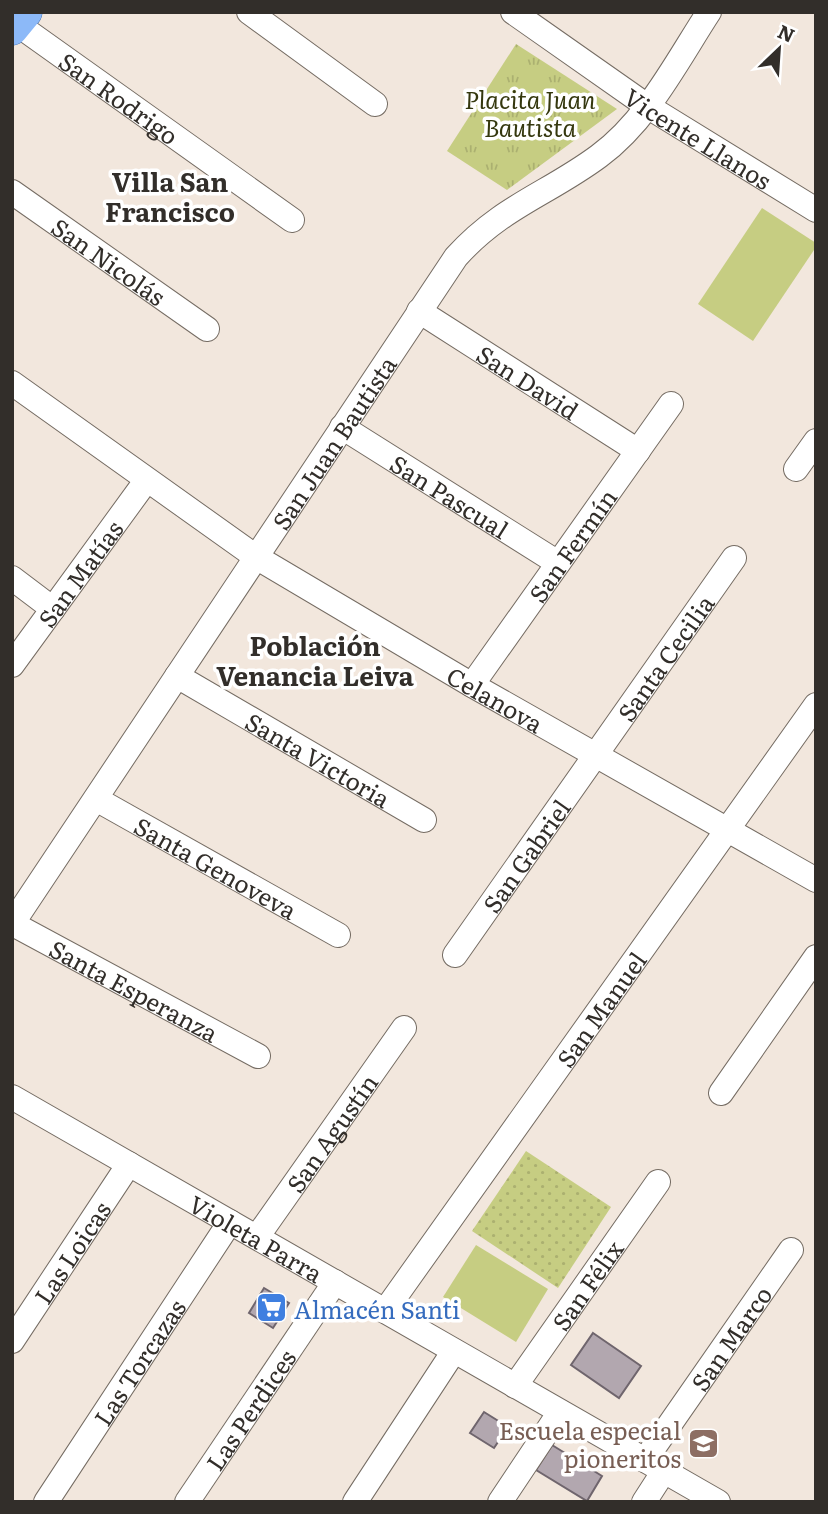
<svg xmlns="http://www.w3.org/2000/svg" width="828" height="1514" font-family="Literata,serif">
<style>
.grass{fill:url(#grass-dots)}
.park{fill:url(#park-tufts)}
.pitch{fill:#c6cd82}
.building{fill:#b2a7af;stroke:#6f656d;stroke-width:2}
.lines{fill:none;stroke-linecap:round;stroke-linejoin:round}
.minor-casing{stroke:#756c63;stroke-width:26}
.major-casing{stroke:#3b6aad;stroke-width:33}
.minor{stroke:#fff;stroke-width:24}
.major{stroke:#8cb9f8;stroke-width:32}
.labels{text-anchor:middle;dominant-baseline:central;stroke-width:7;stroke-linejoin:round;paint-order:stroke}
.street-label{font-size:24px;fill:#322e2a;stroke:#fff}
.park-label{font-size:24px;font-style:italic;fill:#35380f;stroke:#fff}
.shop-label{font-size:24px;fill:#366cbe;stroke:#fff;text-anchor:start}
.education-label{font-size:24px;fill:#785e54;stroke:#fff;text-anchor:end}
.neighbourhood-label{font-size:26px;font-weight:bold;fill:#322e2a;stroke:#fff}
</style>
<defs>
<pattern id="grass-dots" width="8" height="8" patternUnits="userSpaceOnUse" patternTransform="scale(1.75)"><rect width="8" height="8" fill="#c6cd82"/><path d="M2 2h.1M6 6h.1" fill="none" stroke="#abb070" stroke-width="1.8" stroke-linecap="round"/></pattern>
<pattern id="park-tufts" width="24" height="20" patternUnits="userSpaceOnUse" patternTransform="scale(1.75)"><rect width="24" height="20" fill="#c6cd82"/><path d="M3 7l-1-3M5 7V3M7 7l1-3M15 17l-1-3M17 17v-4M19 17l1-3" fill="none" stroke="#abb070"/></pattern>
</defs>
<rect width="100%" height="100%" fill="#f2e7dd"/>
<polygon class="grass" points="526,1151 611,1207 558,1288 472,1231"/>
<polygon class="park" points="516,44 617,109 507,190 447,151"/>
<g class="pitch">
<polygon points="762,208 816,243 816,247 753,341 698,304"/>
<polygon points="476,1245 548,1289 516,1342 443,1297"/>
</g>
<g class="building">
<polygon points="264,1288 289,1303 273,1328 249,1313"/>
<polygon points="593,1333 641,1366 619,1398 571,1365"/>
<polygon points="484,1412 508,1427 494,1448 470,1433"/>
<polygon points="552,1445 602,1476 587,1501 536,1470"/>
</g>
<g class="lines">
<defs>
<g id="minor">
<polyline points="249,12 375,104"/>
<path id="s1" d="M513,12L647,106L816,210"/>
<path id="s2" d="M17,24L292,220"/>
<path id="s3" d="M12,192L207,329"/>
<path id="s4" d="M419,311L638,451"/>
<path id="s5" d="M12,383L256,557L472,685L816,880"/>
<path id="s6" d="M342,427L558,563"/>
<polyline points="796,469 816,441"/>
<polyline points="12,578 53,609"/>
<path id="s7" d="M12,665L146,481"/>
<path id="s8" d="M177,676L424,820"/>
<path id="s9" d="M472,685L671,404"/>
<path id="s10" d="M96,799L338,935"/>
<path id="s11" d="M12,924L456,257C502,206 548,194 599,156C647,121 677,61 709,12"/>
<path id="s12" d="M13,924L258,1056"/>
<path id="s13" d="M455,955L734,558"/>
<polyline points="721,1093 816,957"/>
<path id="s14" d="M12,1097L718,1502"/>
<path id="s15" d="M257,1237L404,1028"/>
<path id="s16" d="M385,1311L816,705"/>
<path id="s17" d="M12,1341L129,1164"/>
<path id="s18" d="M515,1386L658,1182"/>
<path id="s19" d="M645,1460L791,1250"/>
<path id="s20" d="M46,1502L230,1222"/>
<path id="s21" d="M187,1502L335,1282"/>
<polyline points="355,1502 454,1351"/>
<polyline points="500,1502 560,1412"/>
<polyline points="644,1502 664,1471"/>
</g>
<polyline id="major" points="12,29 26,12"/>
</defs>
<use href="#minor" class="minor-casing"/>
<use href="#major" class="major-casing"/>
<use href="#minor" class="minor"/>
<use href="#major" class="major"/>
</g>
<defs>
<symbol id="supermarket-square" viewBox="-11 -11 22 22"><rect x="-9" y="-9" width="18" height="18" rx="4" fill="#3f7fe0" stroke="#fff"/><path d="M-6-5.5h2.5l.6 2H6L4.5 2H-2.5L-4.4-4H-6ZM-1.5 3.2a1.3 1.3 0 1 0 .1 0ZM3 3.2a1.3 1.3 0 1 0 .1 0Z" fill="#fff"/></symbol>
<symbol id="school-square" viewBox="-11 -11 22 22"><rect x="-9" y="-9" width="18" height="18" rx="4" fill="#8d6e63" stroke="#fff"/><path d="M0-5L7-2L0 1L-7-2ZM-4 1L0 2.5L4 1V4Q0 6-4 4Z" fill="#fff"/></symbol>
</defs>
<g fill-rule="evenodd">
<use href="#supermarket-square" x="254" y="1290" width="35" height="35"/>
<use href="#school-square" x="686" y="1426" width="35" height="35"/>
</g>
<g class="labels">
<g class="street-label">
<text stroke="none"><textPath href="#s2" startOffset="126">San Rodrigo</textPath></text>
<text stroke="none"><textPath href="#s1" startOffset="224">Vicente Llanos</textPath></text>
<text stroke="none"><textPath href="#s3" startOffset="119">San Nicolás</textPath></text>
<text stroke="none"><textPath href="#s4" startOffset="130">San David</textPath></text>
<text stroke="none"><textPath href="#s11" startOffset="579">San Juan Bautista</textPath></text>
<text stroke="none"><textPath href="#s6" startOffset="128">San Pascual</textPath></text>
<text stroke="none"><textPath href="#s9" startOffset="172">San Fermín</textPath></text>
<text stroke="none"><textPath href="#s7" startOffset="114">San Matías</textPath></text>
<text stroke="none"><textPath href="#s13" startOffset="364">Santa Cecilia</textPath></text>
<text stroke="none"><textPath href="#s5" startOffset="578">Celanova</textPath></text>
<text stroke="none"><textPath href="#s8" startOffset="164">Santa Victoria</textPath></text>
<text stroke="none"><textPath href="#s13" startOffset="122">San Gabriel</textPath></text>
<text stroke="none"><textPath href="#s10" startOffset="138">Santa Genoveva</textPath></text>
<text stroke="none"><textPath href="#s12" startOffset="138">Santa Esperanza</textPath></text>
<text stroke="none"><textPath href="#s16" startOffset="371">San Manuel</textPath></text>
<text stroke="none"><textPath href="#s15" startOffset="128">San Agustín</textPath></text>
<text stroke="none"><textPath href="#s14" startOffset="282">Violeta Parra</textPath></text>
<text stroke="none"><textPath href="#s17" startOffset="107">Las Loicas</textPath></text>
<text stroke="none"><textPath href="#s18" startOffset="124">San Félix</textPath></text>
<text stroke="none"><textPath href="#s19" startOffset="149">San Marco</textPath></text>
<text stroke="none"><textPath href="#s20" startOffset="168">Las Torcazas</textPath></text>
<text stroke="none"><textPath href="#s21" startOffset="112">Las Perdices</textPath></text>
</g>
<g class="park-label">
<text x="530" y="98">Placita Juan<tspan x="530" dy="28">Bautista</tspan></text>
</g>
<g class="shop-label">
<text x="294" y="1308">Almacén Santi</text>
</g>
<g class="education-label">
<text x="681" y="1429">Escuela especial<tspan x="681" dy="28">pioneritos</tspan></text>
</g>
<g class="neighbourhood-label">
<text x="170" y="180">Villa San<tspan x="170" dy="30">Francisco</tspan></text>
<text x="315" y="644">Población<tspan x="315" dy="30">Venancia Leiva</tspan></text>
</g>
</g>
<rect width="828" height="1514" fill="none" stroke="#322e2a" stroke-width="28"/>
<g transform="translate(779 49) rotate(25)" stroke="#ffffff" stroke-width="5" paint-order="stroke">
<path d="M0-5L12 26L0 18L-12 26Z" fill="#322e2a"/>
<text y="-10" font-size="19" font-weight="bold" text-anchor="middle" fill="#322e2a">N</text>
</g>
</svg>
